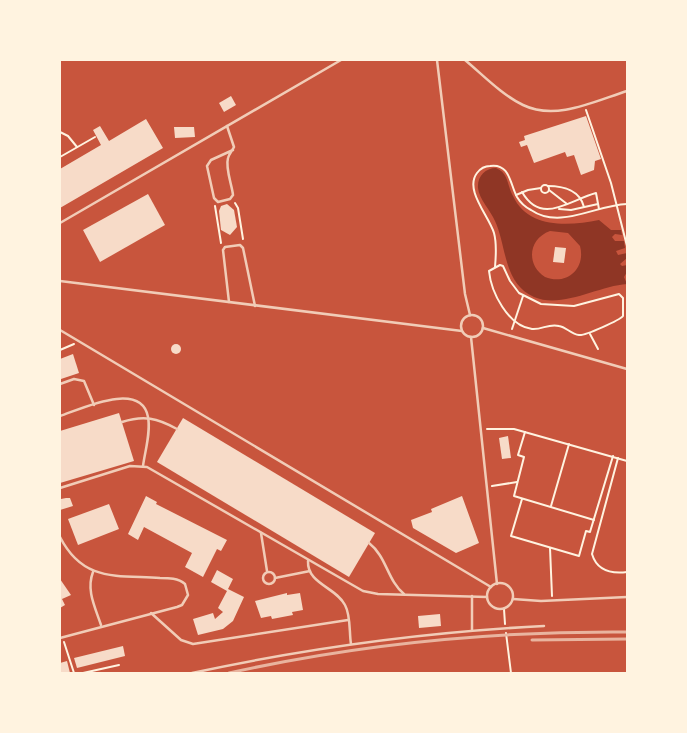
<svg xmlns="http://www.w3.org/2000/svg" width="687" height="733" font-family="Inter,sans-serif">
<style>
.water{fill:#8f3625;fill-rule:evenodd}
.building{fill:#f7dbc8}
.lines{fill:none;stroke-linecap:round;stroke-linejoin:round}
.path{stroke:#fff3e0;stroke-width:2}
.service{stroke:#f1ccb7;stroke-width:2.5}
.rail{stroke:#e9b49f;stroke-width:3}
</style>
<rect width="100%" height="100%" fill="#c8553d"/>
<path class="water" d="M496,168C509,173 507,186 513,196C528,229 569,226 599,220L611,230H621L622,235L615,234L612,237L615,241H624L625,248L616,251L618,255L627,253V258L620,264L622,266L627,265V272L624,277L627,284C598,286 562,309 534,297C503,283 507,247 495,221C491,211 479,199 478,188C477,177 485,168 496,168ZM550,231L568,233L580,246C586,268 567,286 545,277C526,265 528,239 550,231Z"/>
<g class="building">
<polygon points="231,96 236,105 224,112 219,103"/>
<polygon points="586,116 601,159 595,161 594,170 581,175 574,155 567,157 565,152 534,163 527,145 521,147 519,142 525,140 524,136"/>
<polygon points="146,119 163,148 60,208 60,169 101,145 93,130 100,126 109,141"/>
<polygon points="174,127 194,127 195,137 175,138"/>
<polygon points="148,194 165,225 100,262 83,230"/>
<polygon points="227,204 234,210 237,227 230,235 221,230 219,211 221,206"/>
<polygon points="555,247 566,248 564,263 553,262"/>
<circle cx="176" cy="349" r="5"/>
<polygon points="73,354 79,373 61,379 60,359"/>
<polygon points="119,413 134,461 60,483 60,431"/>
<polygon points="183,418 375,533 349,577 157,462"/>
<polygon points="508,436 511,458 502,459 499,438"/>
<polygon points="146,496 157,502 156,504 227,540 221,551 217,549 203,577 185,567 192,553 144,527 138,540 128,534"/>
<polygon points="462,496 479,543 456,553 413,528 411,520 432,512 431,509"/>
<polygon points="66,498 70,498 73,506 60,510 61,499"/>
<polygon points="109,504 119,529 78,545 68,519"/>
<polygon points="217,570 233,579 228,589 244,597 233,621 223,629 198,635 193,619 213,613 215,619 223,612 218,608 227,591 211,582"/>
<polygon points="60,579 71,595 62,599 65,605 60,608"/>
<polygon points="287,593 287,595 300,593 303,610 292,612 293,615 272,619 271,616 261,618 255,601"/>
<polygon points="440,614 441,626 419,628 418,616"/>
<polygon points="123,646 125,656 77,668 74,658"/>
<polygon points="67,661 70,673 61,673 60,663"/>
</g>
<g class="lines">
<g class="path">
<polyline points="586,110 611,183 627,246"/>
<polyline points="60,132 68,136 77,147"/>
<polyline points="60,157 95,137"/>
<circle cx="545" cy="189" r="4"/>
<path d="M548,186C564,186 580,191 584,207"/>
<polyline points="549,190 567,204"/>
<path d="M522,192C542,226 569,200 596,193L599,209"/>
<polyline points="516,195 528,190 541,188"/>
<polyline points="235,203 238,208 243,239"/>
<polyline points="215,206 221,243"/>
<polyline points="559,209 571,210 598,204"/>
<path d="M500,265L503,266L510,281L519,293L541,304L574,306L619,294L623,298V316C620,320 585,336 579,335C571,334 566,327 559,326C549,323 542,330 532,329C508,326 491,292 489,271Z"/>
<path d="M495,267C496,256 497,244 494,233C489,216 464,190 477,173C480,169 485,166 490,166C510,163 510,184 517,197C520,202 525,207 531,210C560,230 595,205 627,204"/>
<polyline points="512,329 523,296"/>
<polyline points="590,334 598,349"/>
<polyline points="60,350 74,344"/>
<polyline points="487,429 514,429 627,461"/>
<polyline points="525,432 518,455 524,457 514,496 594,520"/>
<path d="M618,458L592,554C597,571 611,574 627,572"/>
<polyline points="492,486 517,482"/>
<polyline points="522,499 511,536 579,556 586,531 590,532 613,456"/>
<polyline points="551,506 569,444"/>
<polyline points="550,548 552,596"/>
<polyline points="504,609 505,624"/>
<polyline points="506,633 511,673"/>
<polyline points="64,642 74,673"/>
<polyline points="83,673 119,665"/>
</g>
<g class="service">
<polyline points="437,60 465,294 470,315"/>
<path d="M465,60C483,75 502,95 523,105C556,121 595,101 627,91"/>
<path d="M227,126L234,147C232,151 229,154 228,158C225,168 232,185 233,195L230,199L218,202L214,198L207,166L211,160L233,150"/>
<polyline points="60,223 341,60"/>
<polyline points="60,281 462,331"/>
<polyline points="229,302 223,250 225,247 240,245 243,248 255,306"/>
<circle cx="472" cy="326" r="11"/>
<polyline points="483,328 627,369"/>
<polyline points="60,330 491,587"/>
<polyline points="471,337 497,584"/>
<polyline points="60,384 74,379 84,381 94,405"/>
<path d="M60,416C81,409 141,380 148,417C151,432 145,451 143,466"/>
<path d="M122,422C144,415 157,418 177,429"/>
<polyline points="60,488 130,466 147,467 363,591 378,594 487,597"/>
<polyline points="261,533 267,571"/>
<path d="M60,537C83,582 116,575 160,578C169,578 178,578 185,584L188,595L182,605L177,607L60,638"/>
<path d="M369,543C387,557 387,580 404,594"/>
<path d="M308,561C307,584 336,587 345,605C351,616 349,632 351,644"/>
<circle cx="269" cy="578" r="6"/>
<path d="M93,572C86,590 95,607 101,625"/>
<polyline points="275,578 310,571"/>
<circle cx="500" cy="596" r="13"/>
<polyline points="472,596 472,630"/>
<polyline points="513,599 541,601 627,597"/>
<polyline points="151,613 181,640 193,644 348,620"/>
<path d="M192,673C308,648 425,632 544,626"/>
</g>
<g class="rail">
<polyline points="532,640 627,639"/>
<path d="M229,673C359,644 494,631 627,632"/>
</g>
</g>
<rect width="687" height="733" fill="none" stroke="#fff3e0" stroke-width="122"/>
</svg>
